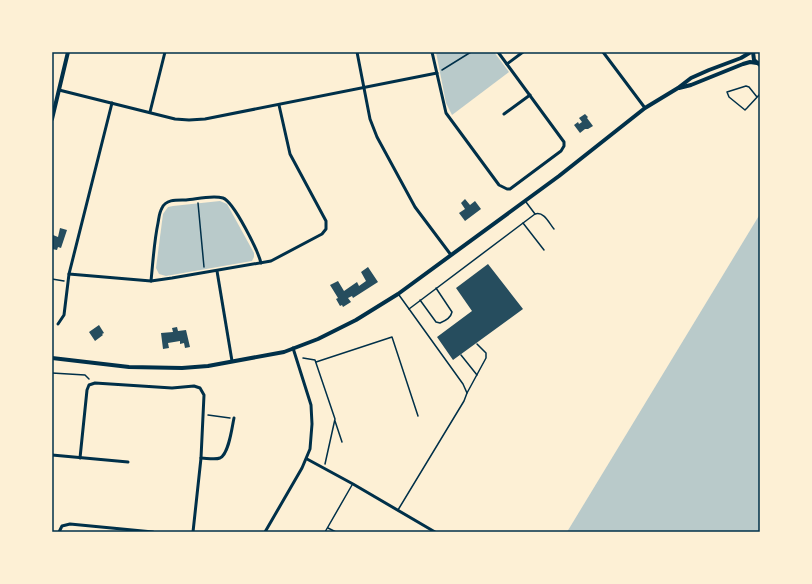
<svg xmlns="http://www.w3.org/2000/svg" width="812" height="584" font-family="Manrope,sans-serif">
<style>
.green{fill:#b9caca}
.building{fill:#264d5e}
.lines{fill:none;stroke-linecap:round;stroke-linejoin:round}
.path{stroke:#003049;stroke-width:1.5}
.service{stroke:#003049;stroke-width:1.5}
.minor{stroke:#003049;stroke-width:3}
.tertiary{stroke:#003049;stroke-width:4}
.neatline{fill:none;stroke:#003049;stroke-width:1.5}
</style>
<rect width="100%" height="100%" fill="#fdf0d5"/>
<g class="green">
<polygon points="436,52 494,52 509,72 452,115 446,103"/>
<polygon points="220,201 227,204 254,253 254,257 252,261 166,276 159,274 156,268 163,214 168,207 173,206"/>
<polygon points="760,214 760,532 567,532"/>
</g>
<g class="building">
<polygon points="585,114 588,117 587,118 593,126 588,129 585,129 580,133 574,125 578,122 579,124 582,122 579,118"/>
<polygon points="465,199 470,205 475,201 481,209 465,221 459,213 465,209 461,203"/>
<polygon points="60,228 67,230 61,248 58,247 57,250 52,249 52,239 53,235 58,237"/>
<polygon points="488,264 523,309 453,360 437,337 472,311 456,288"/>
<polygon points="368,267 378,282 353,298 352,296 348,298 351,302 343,307 342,305 340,306 336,299 338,298 330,285 338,281 344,291 357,282 359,286 366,281 361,272"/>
<polygon points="99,325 104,333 102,334 103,335 95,341 89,332"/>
<polygon points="177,327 178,331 186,330 190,347 185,348 184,343 180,344 180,341 168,343 169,348 163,349 161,333 173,332 172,328"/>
</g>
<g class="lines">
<g class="path">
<polyline points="442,70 471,52"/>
<polyline points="198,203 204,267"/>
<polyline points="52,279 64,281"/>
<polyline points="303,358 315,360 335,419 325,464"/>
<polyline points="316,362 392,337 418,416"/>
<polyline points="52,373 85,375 89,379"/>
<polyline points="208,415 230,418"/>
<polyline points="335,421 342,442"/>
</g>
<g class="service">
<polyline points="757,97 749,87 746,86 727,92 729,97 745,110 747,108 760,94"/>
<path d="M535,214C544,211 549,223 554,229"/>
<polyline points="523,223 544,250"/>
<path d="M420,300L436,322L440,323C445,321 451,317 452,312L436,288"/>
<polyline points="409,309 535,214 526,202"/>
<polyline points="461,355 477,375"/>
<polyline points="467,393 486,358 486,353 477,344"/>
<polyline points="398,510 464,401 467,393 463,384 399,295"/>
<polyline points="328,528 336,532"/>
<polyline points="325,532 352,485"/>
</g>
<g class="minor">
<polyline points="357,52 370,119 377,137 415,207 451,255"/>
<polyline points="432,52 446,113 499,185 507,189 510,189 561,151 564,146 564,142 498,52"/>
<polyline points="603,52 645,108"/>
<polyline points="507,64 523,52"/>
<polyline points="59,90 175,119 189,120 205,119 437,73"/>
<polyline points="150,112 165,52"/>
<polyline points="504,114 530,95"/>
<polyline points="217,271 232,361"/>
<polyline points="69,274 151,281 172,278 271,261 322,234 326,229 326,221 290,154 279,105"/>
<path d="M151,281C153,262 154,242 158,223C159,218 159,213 162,208C166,199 177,200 186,200C197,199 212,195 223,198C234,202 258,251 261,263"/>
<polyline points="58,324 64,315 69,274 112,103"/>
<polyline points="52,455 128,462"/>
<polyline points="80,458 87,390 89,385 95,383 172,388 194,386 200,388 204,395 201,458 193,532"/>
<path d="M201,458C206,458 215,460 220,458C229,454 232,427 234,418"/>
<polyline points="307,459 353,484 435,532"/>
<polyline points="59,532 62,526 70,524 153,532"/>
<polyline points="265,532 302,468 310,449 312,424 311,405 293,348"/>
</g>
<g class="tertiary">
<polyline points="753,52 754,60 760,65"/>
<polyline points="679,88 691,85 743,64 750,62 757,63"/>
<polyline points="52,119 68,52"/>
<polyline points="52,358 129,367 182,368 208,366 284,352 318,339 356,320 398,294 559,176 645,108 678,88 691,78 709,70 741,58 751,52"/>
</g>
</g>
<rect width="812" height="584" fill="none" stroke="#fdf0d5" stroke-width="106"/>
<rect x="53" y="53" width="706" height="478" class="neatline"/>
</svg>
